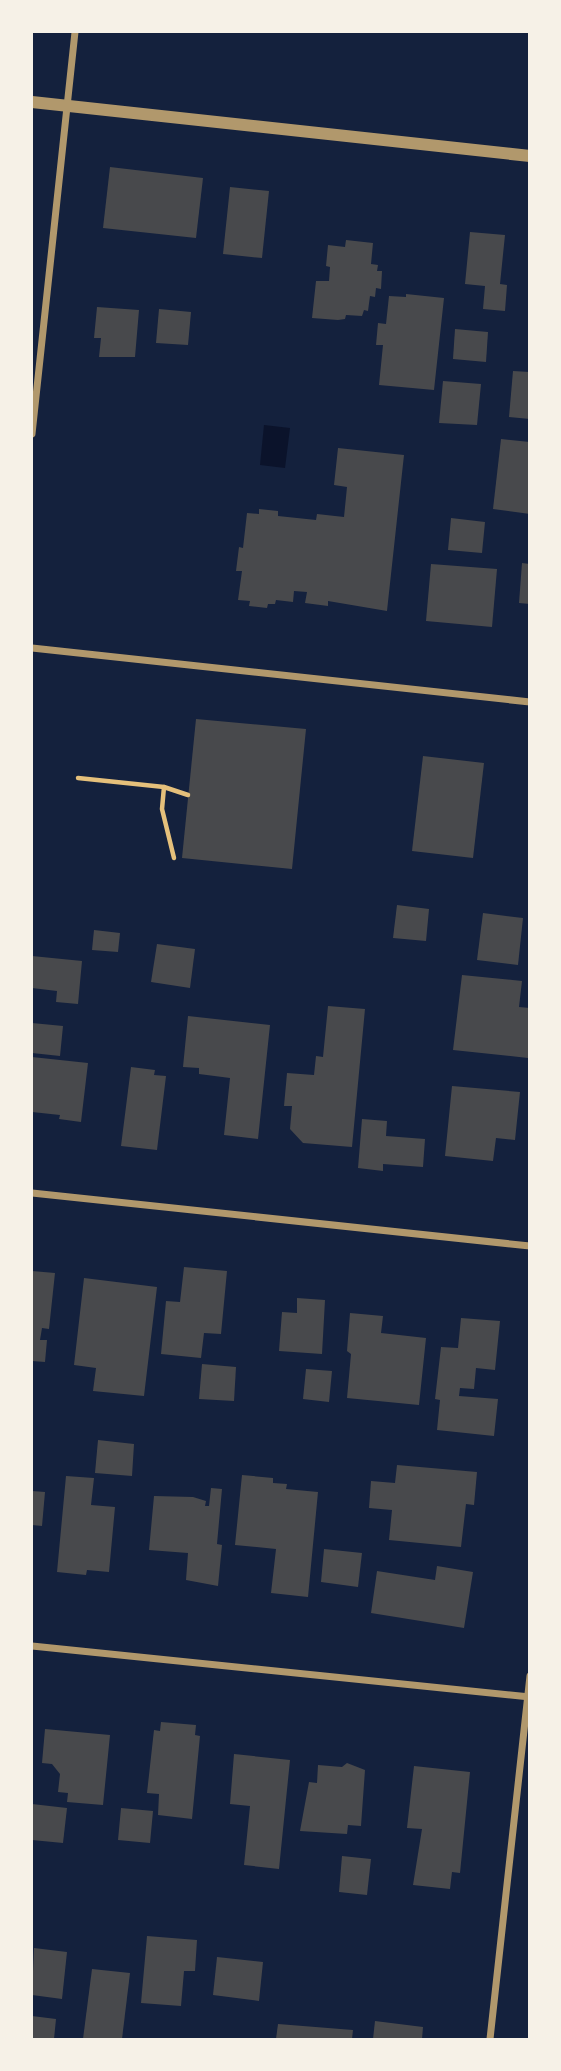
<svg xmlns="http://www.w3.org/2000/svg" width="561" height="2071" font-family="Commissioner,sans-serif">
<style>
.water{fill:#0b132b}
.building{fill:#48494c}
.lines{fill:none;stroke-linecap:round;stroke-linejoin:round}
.path{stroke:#e5c07b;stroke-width:4.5}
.minor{stroke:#b1986c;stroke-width:7}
.tertiary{stroke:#b1986c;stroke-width:12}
</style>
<rect width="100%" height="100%" fill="#14213d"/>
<polygon class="water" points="264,425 290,428 285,468 260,465"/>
<g class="building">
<polygon points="110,167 203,178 196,238 103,228"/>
<polygon points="230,187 269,191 262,258 223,254"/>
<polygon points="470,232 505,235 500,284 507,285 505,311 483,309 485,286 465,284"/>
<polygon points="346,240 373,243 371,264 378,265 377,271 382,271 381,289 376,288 375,297 370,296 368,311 364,310 362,316 346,315 345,319 338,320 312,318 316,281 329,281 330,267 326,266 328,245 345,247"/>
<polygon points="406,294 444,298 434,390 379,385 383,345 376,345 378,323 386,324 389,296 406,297"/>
<polygon points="97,307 139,310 135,357 99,357 101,338 94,338"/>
<polygon points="159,309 191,312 188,345 156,343"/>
<polygon points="455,329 488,332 486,362 453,359"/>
<polygon points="513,371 530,372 530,419 509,417"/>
<polygon points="443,381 481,384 477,425 439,423"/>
<polygon points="501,439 530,442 530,514 493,509"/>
<polygon points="338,448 404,455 387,611 328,601 328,606 305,603 307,592 294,591 293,602 276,600 275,604 268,604 267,608 249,606 250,601 238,600 242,571 236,571 239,547 243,548 247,513 259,514 259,509 278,511 278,516 316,520 317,514 344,517 347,487 334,485"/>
<polygon points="451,518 485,522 482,553 448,550"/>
<polygon points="522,563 530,564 530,604 519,603"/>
<polygon points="431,564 497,569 492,627 426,621"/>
<polygon points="196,719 306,729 292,869 182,858"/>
<polygon points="423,756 484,763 473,858 412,851"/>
<polygon points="397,905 429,909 426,941 393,938"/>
<polygon points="483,913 523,918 518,965 477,960"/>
<polygon points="94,930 120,933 118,952 92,950"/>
<polygon points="157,944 195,949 190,988 151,982"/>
<polygon points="32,956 82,961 78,1004 56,1002 57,991 32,988"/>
<polygon points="462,975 522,981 519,1007 530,1008 528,1058 453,1050"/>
<polygon points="328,1006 365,1009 352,1147 303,1143 290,1129 292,1106 284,1106 287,1073 314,1075 316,1056 323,1057"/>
<polygon points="188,1016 270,1025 258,1139 224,1135 230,1078 199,1074 199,1068 183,1067"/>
<polygon points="32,1023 63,1026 60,1056 32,1053"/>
<polygon points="32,1057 88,1063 81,1122 59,1119 60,1115 32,1112"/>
<polygon points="131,1067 155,1070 154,1075 166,1076 157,1150 121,1146"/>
<polygon points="452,1086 520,1092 515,1140 496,1138 493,1161 445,1156"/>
<polygon points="362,1119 387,1121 386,1136 425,1139 423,1167 383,1164 383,1171 358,1168"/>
<polygon points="184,1267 227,1271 221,1334 204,1333 201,1358 161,1354 166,1301 180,1302"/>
<polygon points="32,1271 55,1273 49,1329 42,1328 40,1340 47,1340 45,1362 32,1361"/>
<polygon points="84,1278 157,1287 144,1396 93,1391 96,1368 74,1365"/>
<polygon points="297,1298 325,1300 322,1354 279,1351 282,1312 297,1313"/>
<polygon points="350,1313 383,1316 381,1333 426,1338 419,1405 347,1398 351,1354 347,1351"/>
<polygon points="461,1318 500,1321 495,1370 476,1368 474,1389 460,1388 459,1396 498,1399 494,1436 437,1430 440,1400 435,1399 441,1347 458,1348"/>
<polygon points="202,1364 236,1367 234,1401 199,1399"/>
<polygon points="306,1369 332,1371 329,1402 303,1399"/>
<polygon points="98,1440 134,1444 132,1476 95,1473"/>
<polygon points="397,1465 477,1472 474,1505 466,1504 461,1547 389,1540 392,1510 369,1508 371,1481 395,1483"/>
<polygon points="242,1475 273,1478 273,1483 287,1484 286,1489 318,1492 308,1597 271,1593 276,1549 235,1545"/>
<polygon points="66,1476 94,1478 91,1505 115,1507 109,1572 87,1570 86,1575 57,1572"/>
<polygon points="211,1488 222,1489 217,1544 222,1545 218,1586 186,1580 188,1553 149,1550 154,1496 193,1497 206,1501 205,1506 209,1506"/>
<polygon points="32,1491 45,1492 42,1526 32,1525"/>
<polygon points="324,1549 362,1553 358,1587 321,1582"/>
<polygon points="437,1566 473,1572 464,1628 371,1613 377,1571 435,1580"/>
<polygon points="161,1722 196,1725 195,1735 200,1736 192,1819 158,1815 159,1794 147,1793 154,1730 160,1731"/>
<polygon points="45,1729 110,1735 103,1805 67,1802 68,1793 58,1792 60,1774 52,1764 42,1763"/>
<polygon points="234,1754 290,1760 279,1869 244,1865 250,1806 230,1804"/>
<polygon points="347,1763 365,1770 361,1826 348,1825 347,1834 300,1831 309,1782 317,1783 318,1765 342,1767"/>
<polygon points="414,1766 470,1772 460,1873 452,1872 450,1889 413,1885 422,1829 407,1828"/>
<polygon points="32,1804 67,1808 63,1843 32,1840"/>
<polygon points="121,1808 153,1811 150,1843 118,1840"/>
<polygon points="342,1856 371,1859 367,1895 339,1892"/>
<polygon points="147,1936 197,1940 195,1971 184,1971 181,2006 141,2003"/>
<polygon points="34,1948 67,1952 62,1999 32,1995"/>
<polygon points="217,1957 263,1962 259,2001 213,1995"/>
<polygon points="92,1969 130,1973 122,2039 83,2039"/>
<polygon points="32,2016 56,2019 54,2039 32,2039"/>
<polygon points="375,2021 423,2027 422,2039 373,2039"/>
<polygon points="278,2024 353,2030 352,2039 276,2039"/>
</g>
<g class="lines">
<g class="path">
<polyline points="78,778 164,787 188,795"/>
<polyline points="164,787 162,809 174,858"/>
</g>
<g class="minor">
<polyline points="32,434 75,32"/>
<polyline points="32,648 530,702"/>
<polyline points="32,1193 530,1246"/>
<polyline points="32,1646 530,1697"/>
<polyline points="490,2039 530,1676"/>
</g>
<polyline class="tertiary" points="32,102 530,156"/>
</g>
<rect width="561" height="2071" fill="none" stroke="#f6f1e7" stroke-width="66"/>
</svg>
